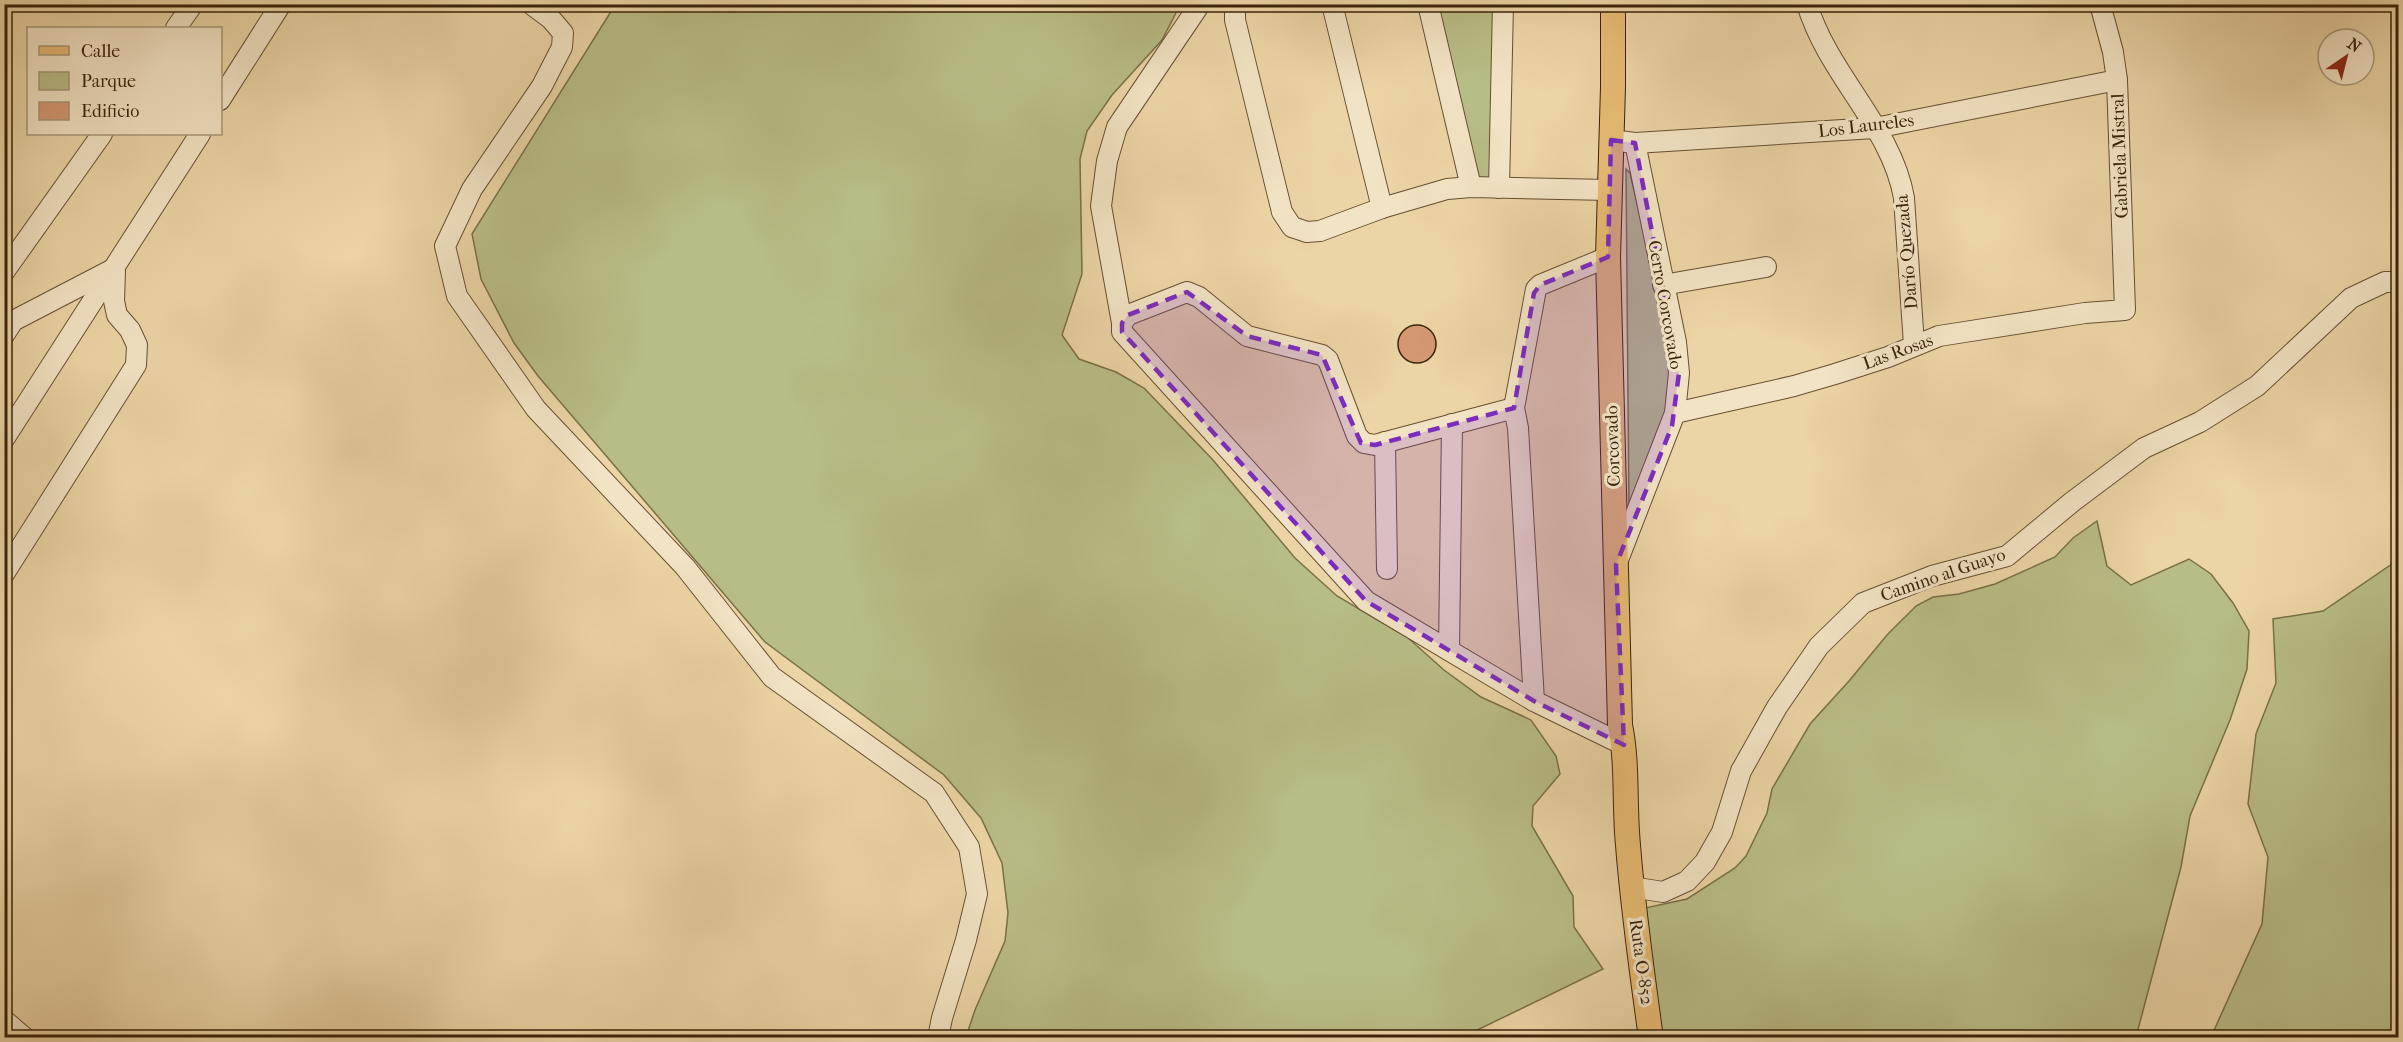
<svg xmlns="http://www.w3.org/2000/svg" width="2403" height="1042" font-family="'IM FELL French Canon',serif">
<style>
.green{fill:#b8bc86;stroke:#797048;stroke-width:1.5}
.building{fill:#d49972;stroke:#3a230b;stroke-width:1.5}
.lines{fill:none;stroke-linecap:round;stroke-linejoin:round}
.minor-casing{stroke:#664f32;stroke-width:22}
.major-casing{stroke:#3a230b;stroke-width:26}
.minor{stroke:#f2e3c4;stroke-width:20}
.major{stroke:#e6ba72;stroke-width:24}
.marked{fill:#7b2cbf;fill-opacity:0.2;stroke:#7b2cbf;stroke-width:4.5;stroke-dasharray:12 8;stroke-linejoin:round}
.labels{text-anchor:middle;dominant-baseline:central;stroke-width:6;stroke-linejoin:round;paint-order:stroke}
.street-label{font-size:18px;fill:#3a230b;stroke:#f2e3c4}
</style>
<rect width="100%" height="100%" fill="#ebd4a5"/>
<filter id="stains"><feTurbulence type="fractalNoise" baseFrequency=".00333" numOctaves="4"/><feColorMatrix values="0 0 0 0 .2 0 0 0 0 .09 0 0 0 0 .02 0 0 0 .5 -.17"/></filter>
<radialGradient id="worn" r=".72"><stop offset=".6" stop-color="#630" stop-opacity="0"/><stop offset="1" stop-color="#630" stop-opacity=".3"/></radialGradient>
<g class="green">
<polygon points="615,5 1180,5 1162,40 1112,95 1087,131 1080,159 1082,274 1062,335 1079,359 1116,372 1144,388 1213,460 1295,558 1337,596 1407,637 1444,670 1481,697 1531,720 1556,756 1560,774 1533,806 1532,826 1573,896 1574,927 1603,969 1467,1035 1467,1037 966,1037 975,1010 1005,941 1008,913 1002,863 981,818 944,775 765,642 538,376 514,343 481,279 472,234"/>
<polygon points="1434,5 1499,5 1496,178 1482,180 1476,176"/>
<polygon points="1626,169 1630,173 1669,341 1670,411 1629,514"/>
<polygon points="2097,521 2107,566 2131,585 2189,559 2211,574 2233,603 2249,631 2247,669 2230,720 2190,816 2181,867 2136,1037 1660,1037 1645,908 1687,899 1735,868 1746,856 1767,813 1772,789 1810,724 1849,681 1887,635 1916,606 1933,597 1959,594 1995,584 2055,557 2073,538"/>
<polygon points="2398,560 2398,1037 2211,1037 2262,924 2268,857 2248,804 2256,734 2276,683 2273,619 2323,611"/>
</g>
<circle class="building" cx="1417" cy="344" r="19"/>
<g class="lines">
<defs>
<g id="minor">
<polyline points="531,4 551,19 563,33 562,47 542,86 472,189 445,246 457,296 536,409 685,567 772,677 934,793 969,847 977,894 966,940 942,1018 938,1038"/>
<polyline points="1235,4 1235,20 1282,212 1292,227 1307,232 1320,231 1382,208 1447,189 1471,187 1609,190"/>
<polyline points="1332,4 1382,208"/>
<polyline points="1428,4 1471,187"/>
<path d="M1807,4C1828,75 1892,127 1904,198L1914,345"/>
<polyline points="176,28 193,4"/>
<polyline points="220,100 281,4"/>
<polyline points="1611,140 1635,143 1875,128 2117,80"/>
<polyline points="1499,188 1503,4"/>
<polyline points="4,272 102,134"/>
<polyline points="1663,285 1766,267"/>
<polyline points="1122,323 1101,206 1107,161 1117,127 1200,4"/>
<polyline points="4,335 13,321 113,269"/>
<polyline points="1514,408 1375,445 1364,443 1357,436 1328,360 1322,355 1247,336 1199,297 1187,292 1128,315 1122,323 1122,332 1366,601 1534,701 1624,745"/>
<polyline points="1675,413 1794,386 1835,374 1888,357 1939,336 2085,313 2125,310 2117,80 2113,52 2100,4"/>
<polyline points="4,439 200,134"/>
<polyline points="1385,442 1387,569"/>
<polyline points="1618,560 1675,413 1679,373 1676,342 1635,143"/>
<polyline points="4,574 136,365 137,345 130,330 117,315 114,301 115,271"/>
<polyline points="1449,650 1452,424"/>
<polyline points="1534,701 1518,428 1514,408 1536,289 1540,285 1608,257"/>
<polyline points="1631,887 1663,892 1687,881 1705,862 1722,832 1741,771 1777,707 1819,646 1863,603 1932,576 2007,556 2072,502 2144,448 2200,422 2257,386 2351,298 2385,282 2398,282"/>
<polyline points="4,1020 25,1038"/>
</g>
<path id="major" d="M1613,4V87L1608,257L1620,725C1628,764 1624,805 1628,845C1633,910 1642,973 1651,1038"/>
</defs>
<use href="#minor" class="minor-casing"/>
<use href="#major" class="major-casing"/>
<use href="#minor" class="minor"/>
<use href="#major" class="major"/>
</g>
<path class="marked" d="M1611,140L1635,143L1679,373L1672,426L1616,565L1624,745L1534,701L1366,601L1122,332V323L1128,315L1187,292L1247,336L1322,355L1361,443L1375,445L1514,408L1534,293L1540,285L1608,257Z"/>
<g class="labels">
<g class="street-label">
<text transform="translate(1866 126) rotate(-7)">Los Laureles</text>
<text transform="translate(2120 156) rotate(-92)">Gabriela Mistral</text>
<text transform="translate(1907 252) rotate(-95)">Darío Quezada</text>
<text transform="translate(1665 305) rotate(80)">Cerro Corcovado</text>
<text transform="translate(1898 352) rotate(-20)">Las Rosas</text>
<text transform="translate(1613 446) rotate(-92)">Corcovado</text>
<text transform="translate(1943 575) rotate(-19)">Camino al Guayo</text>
<text transform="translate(1641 962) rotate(82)">Ruta O-852</text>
</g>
</g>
<rect width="2403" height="1042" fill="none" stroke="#ebd4a5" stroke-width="24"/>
<rect x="6" y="6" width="2391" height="1030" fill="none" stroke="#3a230b" stroke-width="3"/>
<rect x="12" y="12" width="2379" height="1018" fill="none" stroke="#3a230b" stroke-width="1.5"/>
<rect x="27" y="27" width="195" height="108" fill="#f2e3c4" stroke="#a8967a" stroke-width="1.5"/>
<rect x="39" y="46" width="30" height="9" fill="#e6ba72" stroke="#a8967a" stroke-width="1.5"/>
<text x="81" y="57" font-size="18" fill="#3a230b">Calle</text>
<rect x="39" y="72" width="30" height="18" fill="#b8bc86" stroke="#a8967a" stroke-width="1.5"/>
<text x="81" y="87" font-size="18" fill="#3a230b">Parque</text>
<rect x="39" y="102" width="30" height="18" fill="#d49972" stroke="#a8967a" stroke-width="1.5"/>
<text x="81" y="117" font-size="18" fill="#3a230b">Edificio</text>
<g transform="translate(2346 57) rotate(35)"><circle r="28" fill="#f2e3c4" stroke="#a8967a" stroke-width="1.5"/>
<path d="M0-4.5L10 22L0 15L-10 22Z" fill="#8f2418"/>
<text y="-9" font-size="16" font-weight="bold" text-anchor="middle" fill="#3a230b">N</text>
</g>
<rect width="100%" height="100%" filter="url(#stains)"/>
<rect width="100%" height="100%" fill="url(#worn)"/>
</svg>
